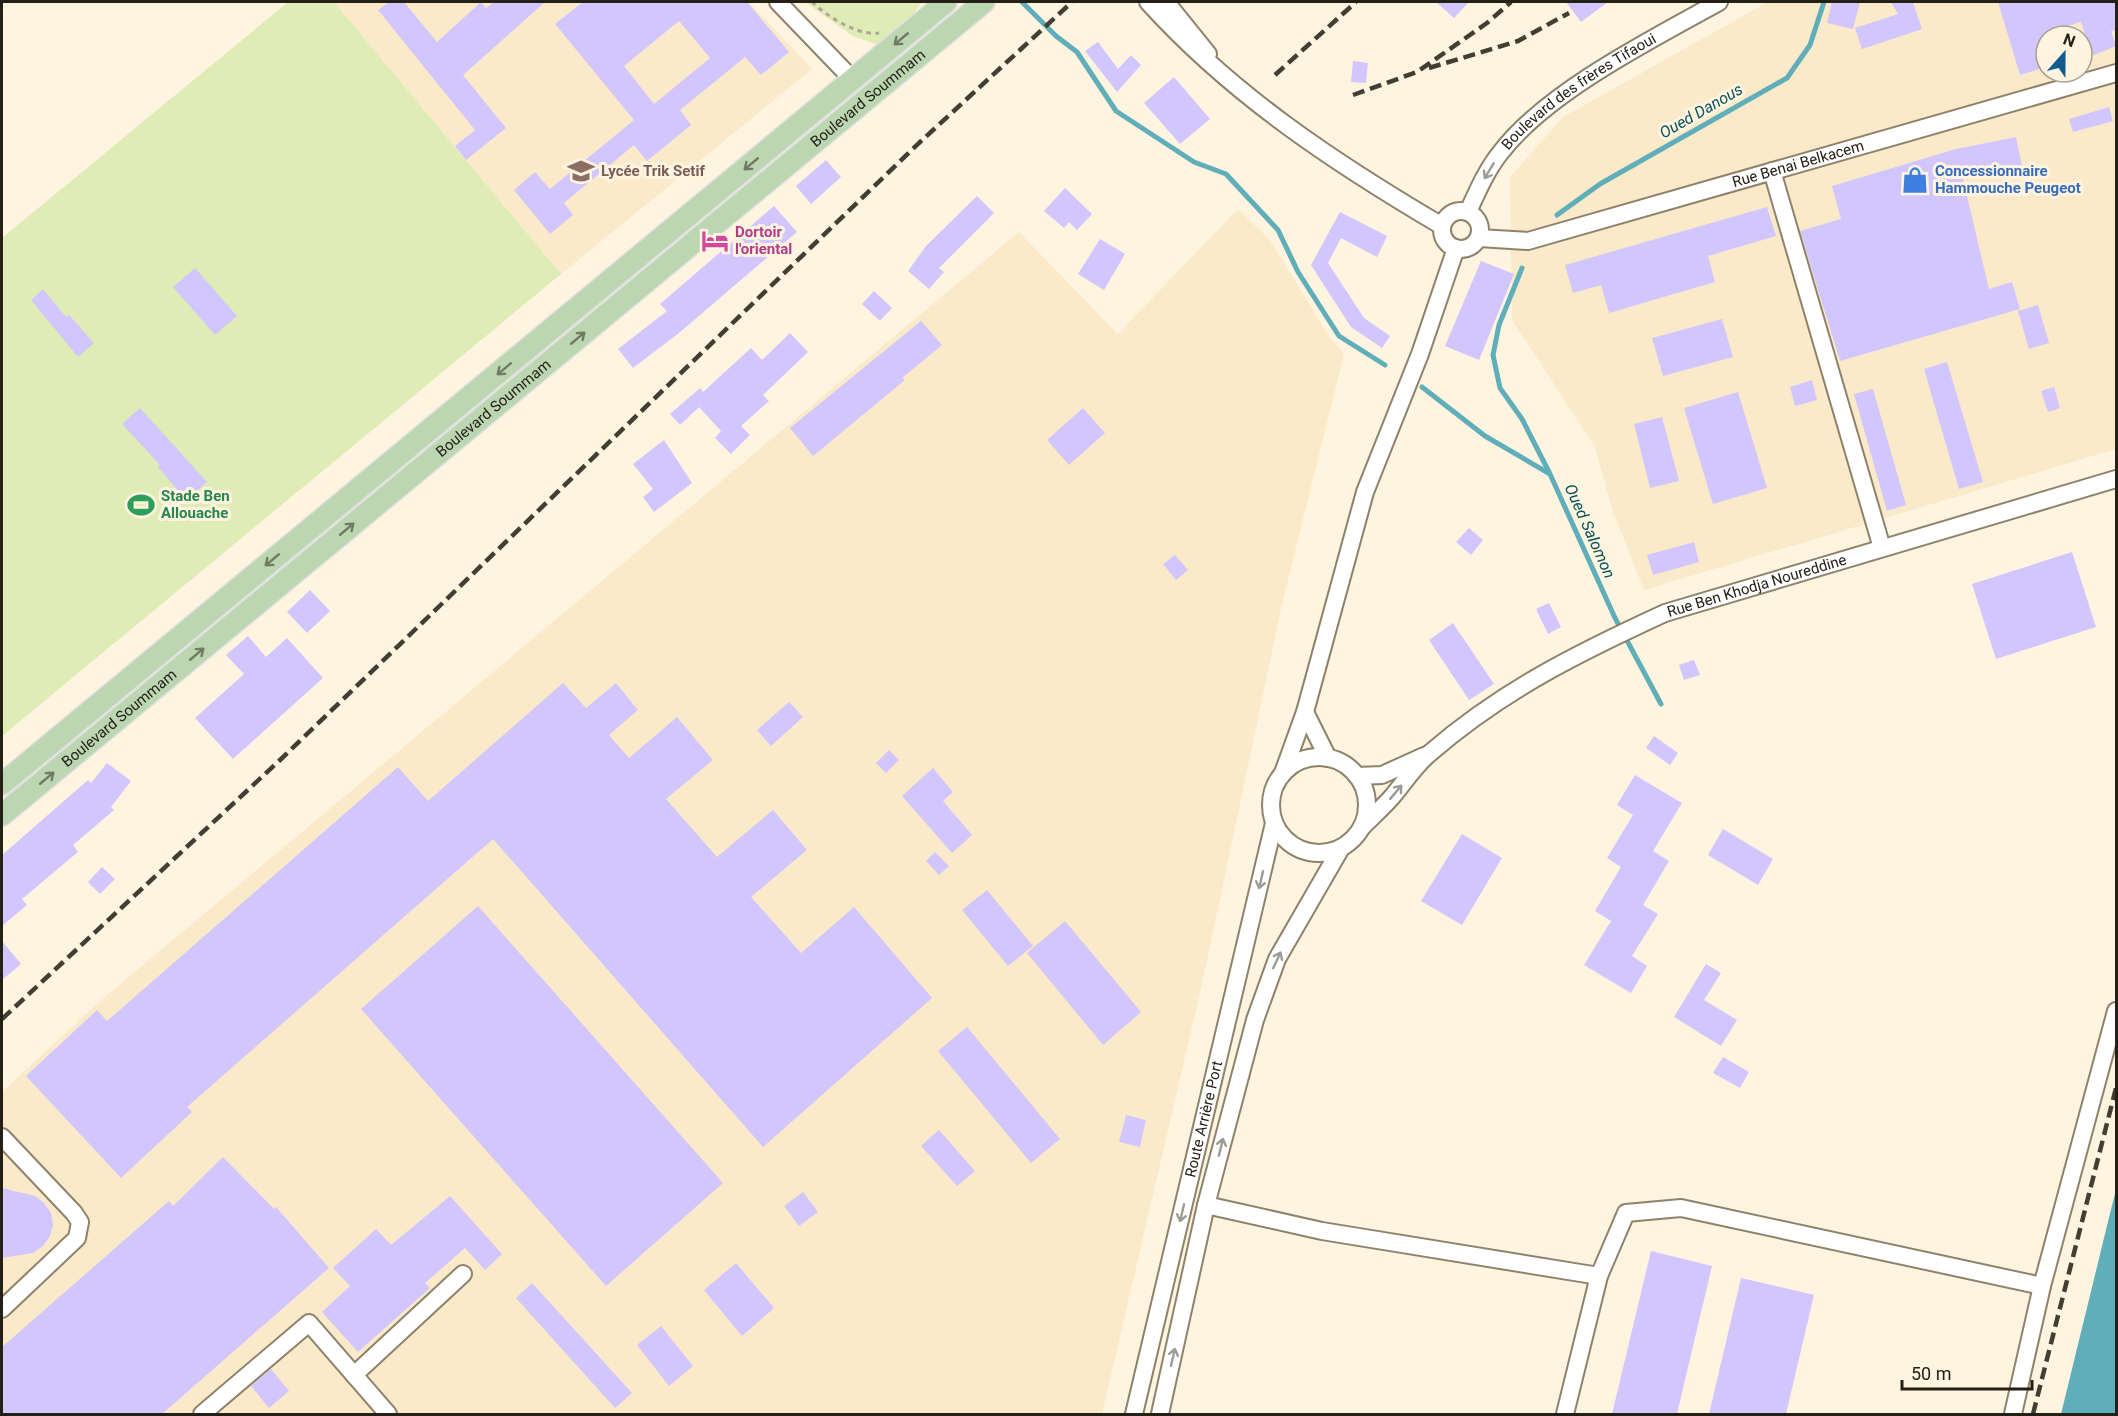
<svg xmlns="http://www.w3.org/2000/svg" width="2118" height="1416" font-family="Roboto,sans-serif">
<style>
.built{fill:#faeac9;fill-rule:evenodd}
.green{fill:#dfecb6}
.water{fill:#60aeb9}
.lines{fill:none;stroke-linecap:round;stroke-linejoin:round}
.stream{stroke:#60aeb9;stroke-width:5}
.building{fill:#d2c6fe;fill-rule:evenodd}
.minor-casing{stroke:#8e826b;stroke-width:20}
.major-casing{stroke:#e0e0de;stroke-width:24}
.path{stroke:#ada595;stroke-width:3;stroke-dasharray:4.5 4.5;stroke-linecap:butt}
.minor{stroke:#fff;stroke-width:16}
.major{stroke:#bbd6b1;stroke-width:21}
.rail{stroke:#433e32;stroke-width:4.5;stroke-dasharray:12 6;stroke-linecap:butt}
.oneway{stroke:#707b64}
.oneway2{stroke:#9c9b96}
.labels{text-anchor:middle;dominant-baseline:central;stroke-width:6;stroke-linejoin:round;paint-order:stroke}
.street-label{font-size:15px;fill:#242016;stroke:#fef4e0}
.education-label{font-size:15px;font-weight:bold;fill:#785e54;stroke:#fef4e0;text-anchor:start}
.shop-label{font-size:15px;font-weight:bold;fill:#366cbe;stroke:#fef4e0;text-anchor:start}
.hotel-label{font-size:15px;font-weight:bold;fill:#b23c85;stroke:#fef4e0;text-anchor:start}
.leisure-label{font-size:15px;font-weight:bold;fill:#27864d;stroke:#fef4e0;text-anchor:start}
.water-label{font-size:16px;font-style:italic;fill:#09525a;stroke:#fef4e0}
</style>
<rect width="100%" height="100%" fill="#fef4e0"/>
<g class="built">
<polygon points="334,2 749,2 812,69 561,274"/>
<path d="M1768,2H2116V449L1644,590L1612,509L1595,447L1512,320L1510,177L1563,117ZM2046,36H2082V72H2046Z"/>
<polygon points="1238,209 1270,240 1330,338 1344,354 1282,604 1204,975 1102,1414 2,1414 2,1092 100,1001 1019,232 1118,334"/>
</g>
<g class="green">
<polygon points="288,2 334,2 561,274 2,736 2,238"/>
<polygon points="805,2 922,2 903,29 878,45 853,36"/>
</g>
<polygon class="water" points="2116,1189 2116,1414 2061,1414"/>
<g class="lines">
<g class="stream">
<polyline points="1022,2 1056,36 1077,52 1116,111 1194,162 1226,174 1278,230 1298,272 1339,336 1385,365"/>
<polyline points="1557,215 1600,184 1787,78 1810,45 1824,2"/>
<polyline points="1522,268 1499,325 1493,355 1500,388 1522,419 1549,472"/>
<polyline points="1422,387 1485,436 1550,474 1615,618 1661,704"/>
</g>
</g>
<g class="building">
<polygon points="389,2 404,2 437,42 481,2 486,8 494,2 545,2 463,75 506,128 466,160 455,146 475,130 378,10"/>
<path d="M583,2H747L789,52L761,75L745,57L680,110L691,125L647,161L634,145L564,203L573,215L550,234L514,190L535,172L550,189L634,120L555,24ZM679,21L710,58L654,104L624,66Z"/>
<polygon points="1436,2 1469,2 1454,18"/>
<polygon points="1566,2 1608,2 1581,22"/>
<polygon points="1832,2 1860,2 1853,29 1827,23"/>
<polygon points="1891,2 1913,2 1922,29 1862,49 1855,28 1898,14"/>
<polygon points="1998,2 2116,2 2116,30 2111,31 2116,46 2092,56 2081,22 2046,32 2046,67 2020,75"/>
<polygon points="1098,42 1118,69 1131,55 1141,65 1117,92 1085,51"/>
<polygon points="1353,61 1368,63 1366,83 1351,82"/>
<polygon points="1174,77 1210,119 1180,144 1144,103"/>
<polygon points="2109,107 2113,121 2073,132 2069,119"/>
<polygon points="2016,137 2022,166 1963,179 1989,289 2012,282 2020,309 1840,361 1800,231 1841,219 1832,186 1956,149"/>
<polygon points="826,160 841,177 811,204 796,186"/>
<polygon points="1065,188 1092,214 1077,230 1069,222 1064,228 1044,211"/>
<polygon points="977,196 994,213 939,268 944,272 929,289 908,271 926,246"/>
<polygon points="774,206 797,232 679,333 633,368 618,349 667,311 660,304"/>
<polygon points="1767,207 1776,236 1708,256 1715,282 1609,313 1601,285 1573,293 1565,265"/>
<polygon points="1340,212 1387,236 1377,257 1341,238 1328,263 1364,318 1390,336 1382,348 1351,327 1311,265"/>
<polygon points="1100,239 1125,254 1104,290 1078,274"/>
<polygon points="1481,261 1514,274 1479,360 1445,346"/>
<polygon points="195,268 237,316 215,335 173,287"/>
<polygon points="43,289 66,317 69,315 94,343 78,357 31,300"/>
<polygon points="874,291 892,308 880,321 862,304"/>
<polygon points="2038,305 2049,343 2029,349 2018,311"/>
<polygon points="1722,319 1733,357 1663,376 1652,338"/>
<polygon points="921,321 942,345 902,378 905,380 813,456 790,428"/>
<polygon points="790,333 808,352 763,395 769,401 741,426 750,435 731,454 715,438 721,431 699,407 680,425 670,414 700,388 703,392 751,348 762,360"/>
<polygon points="1947,362 1983,482 1959,489 1924,369"/>
<polygon points="1812,380 1817,400 1795,406 1790,387"/>
<polygon points="2054,387 2060,408 2048,412 2041,391"/>
<polygon points="1873,389 1906,505 1887,511 1854,394"/>
<polygon points="1738,392 1767,488 1713,504 1684,408"/>
<polygon points="140,408 207,482 186,500 158,467 160,465 122,424"/>
<polygon points="1083,408 1105,433 1069,465 1047,440"/>
<polygon points="1662,417 1679,481 1650,488 1634,424"/>
<polygon points="664,440 692,483 654,512 643,497 653,489 633,464"/>
<polygon points="1469,528 1483,540 1471,555 1456,542"/>
<polygon points="1694,542 1699,562 1653,575 1647,555"/>
<polygon points="2072,552 2096,627 1996,659 1972,584"/>
<polygon points="1175,555 1188,570 1176,580 1163,564"/>
<polygon points="310,590 330,611 307,633 287,612"/>
<polygon points="1549,603 1561,627 1548,634 1536,609"/>
<polygon points="1453,623 1494,684 1469,700 1429,640"/>
<polygon points="248,636 266,657 287,638 323,678 233,759 195,718 244,674 226,655"/>
<polygon points="1694,660 1700,675 1684,680 1679,665"/>
<polygon points="563,683 586,708 616,683 638,710 609,735 629,758 677,717 713,760 666,799 717,857 773,810 807,850 751,897 801,953 854,907 932,998 763,1147 493,839 187,1107 192,1112 121,1178 26,1076 97,1010 107,1021 398,767 428,801"/>
<polygon points="789,702 803,717 771,746 757,730"/>
<polygon points="1654,736 1678,753 1670,765 1646,748"/>
<polygon points="889,750 899,760 886,773 876,763"/>
<polygon points="107,763 131,781 111,807 114,810 73,845 78,852 22,899 27,905 2,926 2,855 88,780 91,783"/>
<polygon points="933,768 953,792 943,801 972,835 952,853 902,796"/>
<polygon points="1635,775 1682,803 1653,851 1669,861 1643,905 1658,914 1632,956 1647,966 1631,993 1584,965 1611,921 1595,911 1621,867 1607,858 1633,815 1617,805"/>
<polygon points="1723,829 1773,859 1758,885 1708,855"/>
<polygon points="1462,834 1502,858 1462,925 1421,901"/>
<polygon points="935,852 949,866 939,875 926,861"/>
<polygon points="102,867 115,879 100,894 88,882"/>
<polygon points="987,890 1033,946 1008,966 962,910"/>
<polygon points="478,906 723,1183 606,1286 361,1009"/>
<polygon points="1065,921 1141,1012 1103,1045 1027,953"/>
<polygon points="2,941 21,964 2,980"/>
<polygon points="1706,964 1721,973 1704,1000 1737,1020 1721,1046 1674,1017"/>
<polygon points="967,1027 1060,1139 1031,1163 938,1051"/>
<polygon points="1723,1057 1749,1072 1740,1088 1713,1073"/>
<polygon points="1126,1115 1146,1120 1140,1147 1119,1142"/>
<polygon points="939,1130 975,1171 957,1186 921,1146"/>
<polygon points="223,1157 274,1209 276,1207 329,1268 162,1414 2,1414 2,1347 169,1201 173,1206"/>
<polygon points="2,1188 35,1196 44,1203 51,1213 53,1225 50,1236 43,1246 33,1253 2,1258"/>
<polygon points="803,1192 818,1212 799,1226 784,1206"/>
<polygon points="450,1196 502,1254 485,1270 465,1248 425,1283 430,1288 358,1352 322,1312 350,1286 333,1268 376,1229 391,1245"/>
<polygon points="1651,1251 1712,1266 1681,1397 1677,1414 1612,1414"/>
<polygon points="736,1263 774,1308 742,1336 704,1290"/>
<polygon points="1741,1278 1814,1295 1786,1414 1709,1414"/>
<polygon points="532,1283 632,1393 615,1408 516,1298"/>
<polygon points="661,1326 693,1366 669,1386 637,1345"/>
<polygon points="271,1369 289,1391 269,1408 251,1386"/>
</g>
<g class="lines">
<defs>
<g id="minor">
<polyline points="778,2 853,80"/>
<path d="M1148,2C1232,95 1335,163 1442,226"/>
<polyline points="1166,2 1208,54"/>
<polyline points="1772,171 1882,548"/>
<circle cx="1461" cy="230" r="19"/>
<path id="s1" d="M1468,212C1477,192 1487,169 1501,152C1547,92 1652,39 1719,2"/>
<path id="s2" d="M1479,238L1528,241L2116,73"/>
<polyline points="1305,712 1328,758"/>
<circle cx="1319" cy="805" r="48"/>
<polyline points="1283,773 1305,712 1365,492 1420,354 1456,248"/>
<polyline points="1357,776 1382,775 1424,756"/>
<path id="s3" d="M1362,827C1372,817 1382,808 1391,798C1404,783 1415,765 1430,753C1503,690 1578,653 1665,613L2116,479"/>
<polyline points="2,1137 74,1213 80,1222 77,1238 2,1309"/>
<polyline points="1206,1205 1322,1231 1599,1276"/>
<polyline points="2042,1286 2116,1011"/>
<polyline points="354,1375 463,1274"/>
<polyline points="202,1414 309,1323 388,1414"/>
<path id="s4" d="M1134,1414L1274,823"/>
<polyline points="1160,1414 1206,1205 1255,1020 1277,959 1341,848"/>
<polyline points="1565,1414 1599,1276 1626,1213 1681,1208 2042,1286 2013,1414"/>
</g>
<g id="major">
<polyline points="2,784 946,2"/>
<path id="s5" d="M2,815L984,2"/>
</g>
</defs>
<use href="#minor" class="minor-casing"/>
<use href="#major" class="major-casing"/>
<path class="path" d="M812,2C827,16 857,36 879,33"/>
<use href="#minor" class="minor"/>
<use href="#major" class="major"/>
<g class="rail">
<polyline points="1429,68 1518,41 1569,13"/>
<polyline points="1275,75 1356,2"/>
<polyline points="1353,95 1417,72 1487,23 1511,2"/>
<polyline points="2,1019 279,761 919,143 1072,2"/>
<polyline points="2033,1414 2116,1088"/>
</g>
</g>
<defs><path id="oneway-shaft" d="M-6 0H5M1.5-3L5.5 0L1.5 3" fill="none" stroke-width="1.6" stroke-linecap="round" stroke-linejoin="round" transform="scale(1.5)"/></defs>
<g class="oneway">
<use href="#oneway-shaft" transform="translate(901 39) rotate(140)"/>
<use href="#oneway-shaft" transform="translate(751 164) rotate(140)"/>
<use href="#oneway-shaft" transform="translate(578 338) rotate(-40)"/>
<use href="#oneway-shaft" transform="translate(504 369) rotate(140)"/>
<use href="#oneway-shaft" transform="translate(347 529) rotate(-40)"/>
<use href="#oneway-shaft" transform="translate(272 560) rotate(140)"/>
<use href="#oneway-shaft" transform="translate(197 654) rotate(-40)"/>
<use href="#oneway-shaft" transform="translate(47 778) rotate(-40)"/>
</g>
<g class="oneway2">
<use href="#oneway-shaft" transform="translate(1489 171) rotate(121)"/>
<use href="#oneway-shaft" transform="translate(1396 792) rotate(-50)"/>
<use href="#oneway-shaft" transform="translate(1261 880) rotate(103)"/>
<use href="#oneway-shaft" transform="translate(1277 960) rotate(-65)"/>
<use href="#oneway-shaft" transform="translate(1221 1147) rotate(-76)"/>
<use href="#oneway-shaft" transform="translate(1182 1213) rotate(103)"/>
<use href="#oneway-shaft" transform="translate(1173 1357) rotate(-77)"/>
</g>
<defs>
<symbol id="school-bare" viewBox="-9 -9 18 18"><path d="M0-5L7-2L0 1L-7-2ZM-4 1L0 2.5L4 1V4Q0 6-4 4Z" fill="#8d6e63" stroke="#fef4e0" stroke-width="2.5" paint-order="stroke"/></symbol>
<symbol id="shop-bare" viewBox="-9 -9 18 18"><path d="M-5-2.5h2.3a2.7 3.5 0 0 1 5.4 0H5L5.5 6h-11ZM-1.5-2.5h3a1.5 2.3 0 0 0-3 0Z" fill="#3f7fe0" stroke="#fef4e0" stroke-width="2.5" paint-order="stroke"/></symbol>
<symbol id="hotel-bare" viewBox="-9 -9 18 18"><path d="M-6-4.5h1.5V1H6V5H4.5V3h-9V5H-6ZM-4 0a1.8 1.8 0 1 1 3.6 0ZM.5 0V-2.5h3Q6-2.5 6 0Z" fill="#d1479c" stroke="#fef4e0" stroke-width="2.5" paint-order="stroke"/></symbol>
<symbol id="stadium-bare" viewBox="-9 -9 18 18"><path d="M0-5a6.5 5 0 1 0 0 10a6.5 5 0 1 0 0-10ZM-3.5-1.8h7v3.6h-7Z" fill="#2e9e5b" stroke="#fef4e0" stroke-width="2.5" paint-order="stroke"/></symbol>
</defs>
<g fill-rule="evenodd">
<use href="#school-bare" x="562" y="152" width="38" height="38"/>
<use href="#shop-bare" x="1896" y="161" width="38" height="38"/>
<use href="#hotel-bare" x="696" y="222" width="38" height="38"/>
<use href="#stadium-bare" x="122" y="486" width="38" height="38"/>
</g>
<g class="labels">
<g class="street-label">
<text stroke="none"><textPath href="#s1" startOffset="168">Boulevard des frères Tifaoui</textPath></text>
<text stroke="none"><textPath href="#s5" startOffset="1124">Boulevard Soummam</textPath></text>
<text stroke="none"><textPath href="#s2" startOffset="330">Rue Benai Belkacem</textPath></text>
<text stroke="none"><textPath href="#s5" startOffset="638">Boulevard Soummam</textPath></text>
<text stroke="none"><textPath href="#s3" startOffset="471">Rue Ben Khodja Noureddine</textPath></text>
<text stroke="none"><textPath href="#s5" startOffset="152">Boulevard Soummam</textPath></text>
<text stroke="none"><textPath href="#s4" startOffset="303">Route Arrière Port</textPath></text>
</g>
<g class="education-label">
<text x="601" y="171">Lycée Trik Setif</text>
</g>
<g class="shop-label">
<text x="1935" y="171">Concessionnaire<tspan x="1935" dy="17">Hammouche Peugeot</tspan></text>
</g>
<g class="hotel-label">
<text x="735" y="232">Dortoir<tspan x="735" dy="17">l'oriental</tspan></text>
</g>
<g class="leisure-label">
<text x="161" y="496">Stade Ben<tspan x="161" dy="17">Allouache</tspan></text>
</g>
<g class="water-label">
<text transform="translate(1701 111) rotate(-30)">Oued Danous</text>
<text transform="translate(1590 531) rotate(66)">Oued Salomon</text>
</g>
</g>
<rect width="2118" height="1416" fill="none" stroke="#242016" stroke-width="6"/>
<g transform="translate(2064 54) rotate(21)"><circle r="28" fill="#fef4e0" stroke="#a79f8f" stroke-width="1.5"/>
<path d="M0-4.5L10 22L0 15L-10 22Z" fill="#125b8f"/>
<text y="-9" font-size="16" font-weight="bold" text-anchor="middle" fill="#242016">N</text>
</g>
<path d="M1902 1380v9h130v-9" fill="none" stroke="#242016" stroke-width="3"/>
<text x="1911" y="1380" font-size="18" fill="#242016" stroke="#fef4e0" stroke-width="4.5" paint-order="stroke">50 m</text>
</svg>
